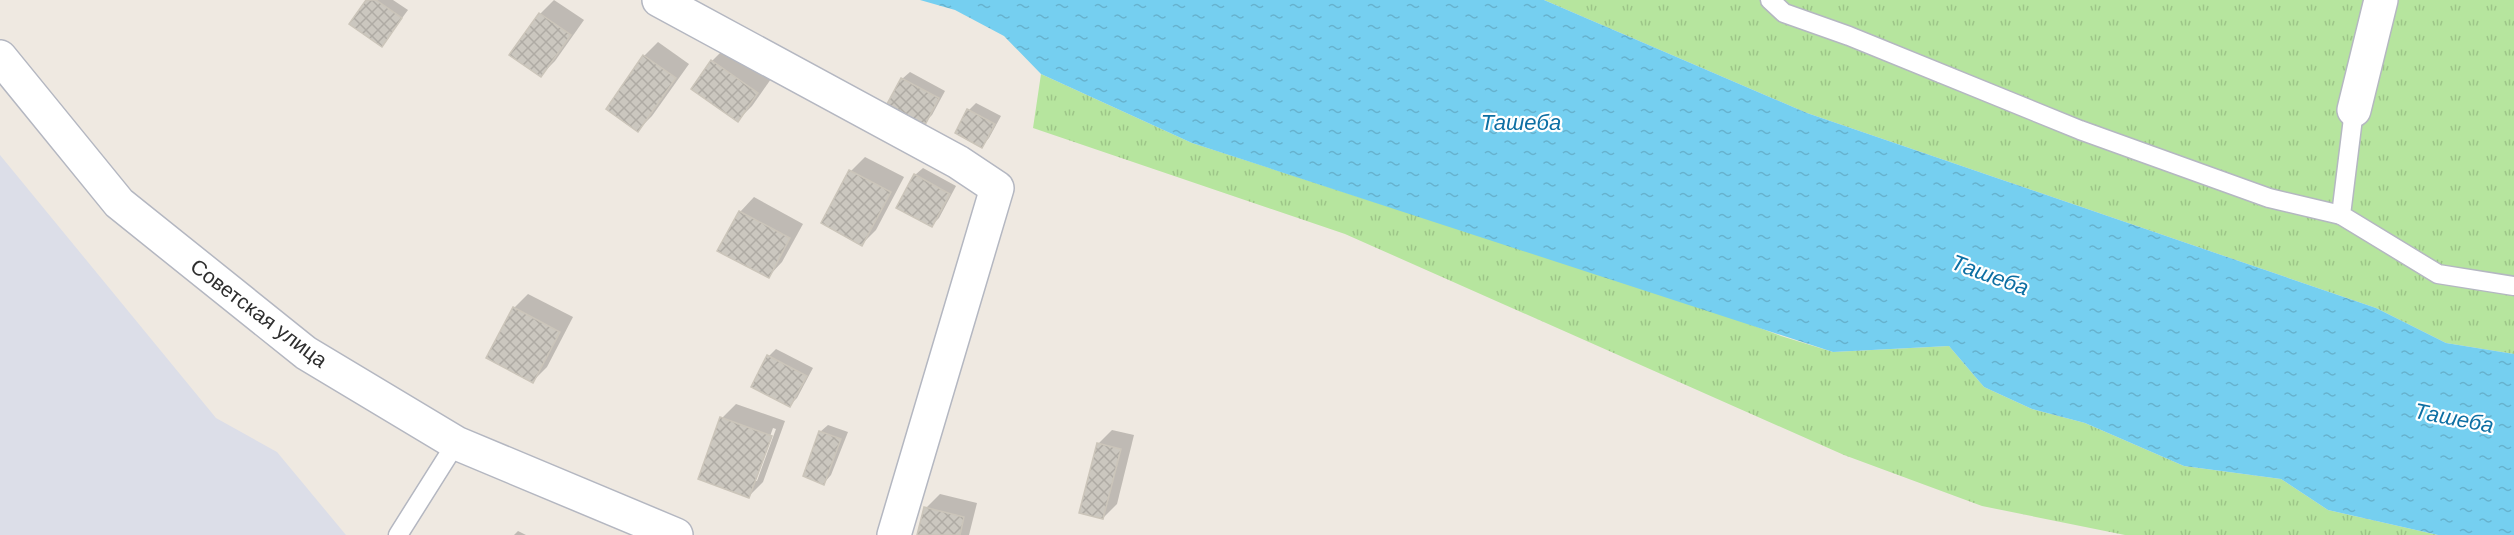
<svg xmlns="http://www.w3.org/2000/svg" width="2514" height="535" font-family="Arial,sans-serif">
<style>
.airport{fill:#dcdee8}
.grass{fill:url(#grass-tufts)}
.water{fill:url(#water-ripples)}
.shadow{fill:#0003;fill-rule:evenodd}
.building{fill:url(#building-cross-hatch);stroke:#cbc5ba;stroke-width:1.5}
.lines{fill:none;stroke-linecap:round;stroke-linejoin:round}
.lane-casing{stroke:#b4b7c1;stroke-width:21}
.street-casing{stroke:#b4b7c1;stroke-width:36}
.secondary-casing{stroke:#b4b7c1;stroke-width:36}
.lane{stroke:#fff;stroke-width:18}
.street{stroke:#fff;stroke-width:33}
.secondary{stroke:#fff;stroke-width:33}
.labels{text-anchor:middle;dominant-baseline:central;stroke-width:4.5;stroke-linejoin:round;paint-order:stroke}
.street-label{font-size:21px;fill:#2e2e2e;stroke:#fff}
.water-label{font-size:22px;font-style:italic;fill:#0d6fa3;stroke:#fff}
</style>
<defs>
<pattern id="grass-tufts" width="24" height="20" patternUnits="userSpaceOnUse" patternTransform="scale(1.5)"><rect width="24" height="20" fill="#b6e59e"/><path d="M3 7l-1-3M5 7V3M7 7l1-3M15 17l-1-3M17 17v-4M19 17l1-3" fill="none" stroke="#9dc588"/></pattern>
<pattern id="water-ripples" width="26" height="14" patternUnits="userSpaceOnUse" patternTransform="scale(1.5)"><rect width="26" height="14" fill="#75cff0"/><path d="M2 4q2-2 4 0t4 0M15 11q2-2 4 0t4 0" fill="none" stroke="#66b2ce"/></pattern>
<pattern id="building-cross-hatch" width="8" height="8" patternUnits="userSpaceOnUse" patternTransform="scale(1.5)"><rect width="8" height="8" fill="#cbc7bf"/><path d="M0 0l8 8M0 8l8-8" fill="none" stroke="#afaba4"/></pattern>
</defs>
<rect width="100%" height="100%" fill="#efe9e1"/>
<polygon class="airport" points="0,155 216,418 277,452 346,535 0,535"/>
<g class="grass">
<polygon points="1544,0 2514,0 2514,354 2446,343 2376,308 1807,113"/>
<polygon points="1041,74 1192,143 1728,316 1781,336 1833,352 1949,346 1984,387 2032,409 2085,423 2184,466 2281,479 2328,510 2438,535 2125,535 1982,506 1844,455 1345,234 1033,128"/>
</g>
<polygon class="water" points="920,0 1544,0 1807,113 2376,308 2446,343 2514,354 2514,535 2438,535 2328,510 2281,479 2184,466 2085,423 2032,409 1984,387 1949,346 1833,352 1192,143 1041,74 1004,36 955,10"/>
<g class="shadow">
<polygon points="368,0 393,0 408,10 382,45"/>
<polygon points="554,0 584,20 555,61 541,75 540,14"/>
<polygon points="658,42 689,64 652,116 638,130 644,56"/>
<polygon points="726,47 771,79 752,106 738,120 712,61"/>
<polygon points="910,72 945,91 932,115 924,123 902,79"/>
<polygon points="976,103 1001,116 989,138 982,146 969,110"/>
<polygon points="865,157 904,177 876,230 862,244 823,223 851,171"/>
<polygon points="923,168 956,186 939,218 932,225 915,175"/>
<polygon points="754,197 803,224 782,262 768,277 740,212"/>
<polygon points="528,294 573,317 547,367 533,381 514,308"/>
<polygon points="776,349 813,368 797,398 789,406 769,356"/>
<path d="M736,404L785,421L763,482L749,496L722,418ZM773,428L776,429L757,481H754Z"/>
<polygon points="828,425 848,432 831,475 824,483 820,432"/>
<polygon points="1112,430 1134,435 1117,504 1103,518 1098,444"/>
<polygon points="940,494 977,503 969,535 919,535 926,508"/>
<polygon points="518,531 526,535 514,535"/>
</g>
<g class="building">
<polygon points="366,0 376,0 402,18 382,47 349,24"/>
<polygon points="539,13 571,35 541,77 509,55"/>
<polygon points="643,55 676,78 638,132 606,109"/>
<polygon points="711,60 758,93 738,122 691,89"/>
<polygon points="901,78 939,98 925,125 887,104"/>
<polygon points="967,109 995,124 982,148 955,133"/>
<polygon points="849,170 891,192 862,246 821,223"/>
<polygon points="914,174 950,194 932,227 896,208"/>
<polygon points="739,211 790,238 769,278 717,251"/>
<polygon points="513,307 560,332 533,383 486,358"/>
<polygon points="767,355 807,376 790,407 751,387"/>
<polygon points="720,417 772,436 749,498 698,479"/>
<polygon points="819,431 841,439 824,485 803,476"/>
<polygon points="1097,443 1121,449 1103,519 1079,513"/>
<polygon points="924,507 964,517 960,535 917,535"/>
</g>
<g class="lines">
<defs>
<g id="lane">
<polyline points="1770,0 1784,13 1849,36 2080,130 2269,198 2341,215"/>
<polyline points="2354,110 2341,215 2438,274 2514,286"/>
<polyline points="398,535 456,443"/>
</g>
<g id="street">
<polyline points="659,0 958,162 997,188 894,535"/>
<polyline points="2354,110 2381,0"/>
</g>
<polyline id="secondary" points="0,57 119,203 306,353 456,443 676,535"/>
</defs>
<use href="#lane" class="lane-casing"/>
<use href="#street" class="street-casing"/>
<use href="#secondary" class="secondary-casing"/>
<use href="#lane" class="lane"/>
<use href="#street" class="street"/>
<use href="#secondary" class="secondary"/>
</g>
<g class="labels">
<g class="street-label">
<text transform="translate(259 313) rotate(37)">Советская улица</text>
</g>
<g class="water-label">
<text x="1521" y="122">Ташеба</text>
<text transform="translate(1990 275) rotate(20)">Ташеба</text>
<text transform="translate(2454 418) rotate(11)">Ташеба</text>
</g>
</g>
</svg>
